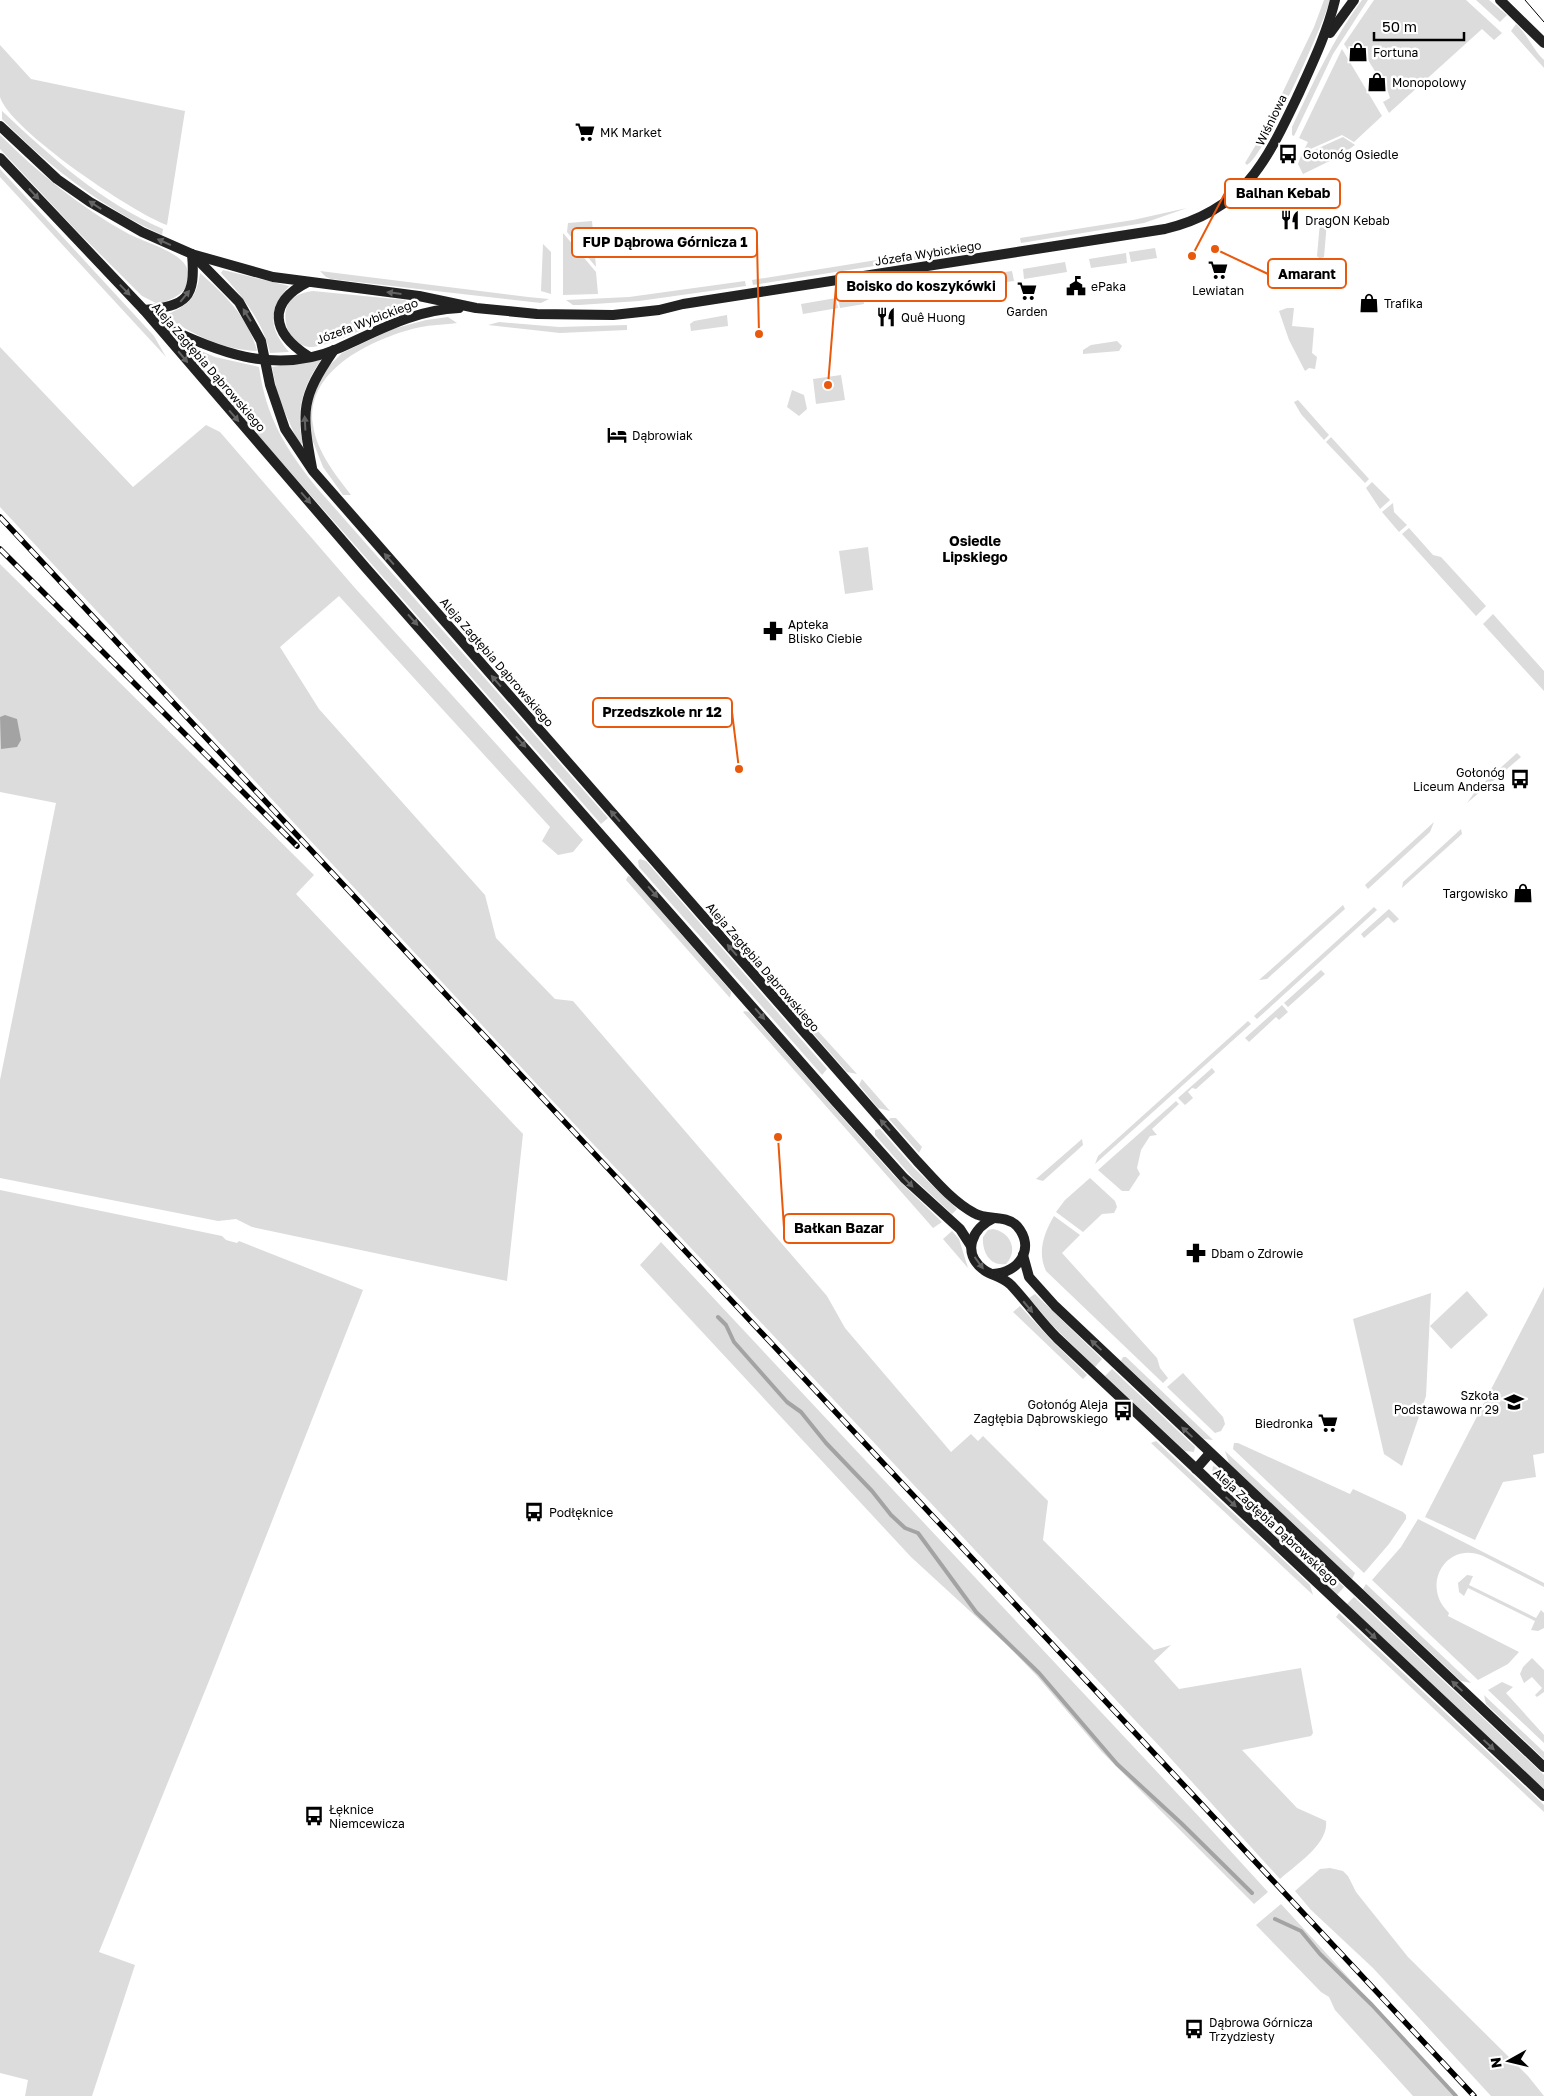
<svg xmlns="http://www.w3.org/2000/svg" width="1544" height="2096" font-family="'Golos Text',sans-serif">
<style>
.green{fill:#dcdcdc}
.water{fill:#a3a3a3}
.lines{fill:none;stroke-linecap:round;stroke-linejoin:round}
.stream{stroke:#a3a3a3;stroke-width:4}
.secondary{stroke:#222;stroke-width:10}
.tram{stroke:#000;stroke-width:1}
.rail-casing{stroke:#000;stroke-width:5.5}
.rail{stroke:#fff;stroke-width:4;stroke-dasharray:11;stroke-linecap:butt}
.oneway{fill:#646464}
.labels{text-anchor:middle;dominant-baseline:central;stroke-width:5;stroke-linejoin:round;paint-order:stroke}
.poi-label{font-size:12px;fill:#000;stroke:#fff;text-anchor:start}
.street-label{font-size:12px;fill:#000;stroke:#fff}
.neighbourhood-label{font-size:14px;font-weight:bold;fill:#000;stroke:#fff}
.leader{fill:none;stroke:#e8590c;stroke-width:2}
.callout-dot{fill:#e8590c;stroke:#fff;stroke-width:2}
.callout{fill:#fff;stroke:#e8590c;stroke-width:2}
.callout-label{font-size:14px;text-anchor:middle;font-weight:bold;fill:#000}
</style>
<rect width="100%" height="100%" fill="#fff"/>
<g class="green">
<path d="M1324,0H1330C1323,26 1266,153 1247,165L1245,163L1264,131L1314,27Z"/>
<path d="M1362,0H1368L1333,54L1294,136L1292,135V127C1313,83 1333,39 1362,0Z"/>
<polygon points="1374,0 1466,0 1502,33 1494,40 1482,29 1389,113 1383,102 1390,98 1388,92 1358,44 1348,50 1344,44"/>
<polygon points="1476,0 1489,0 1507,15 1500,22"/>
<path d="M1516,24C1528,35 1533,50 1544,60V68L1511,31Z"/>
<path d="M0,45L31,79L185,111L167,225C133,213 10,130 0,97Z"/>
<polygon points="1342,49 1382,116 1354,142 1342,135 1306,151 1304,150 1308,142 1299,138"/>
<path d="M2,111C51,157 101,202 163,229L162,235C102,207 49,167 2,119Z"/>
<path d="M0,135C38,173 80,207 127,233C141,241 178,251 186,266C197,288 175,299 158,304L142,296L75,229L0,149Z"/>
<polygon points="1343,137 1355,145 1338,157 1303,174 1298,164 1301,156"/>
<polygon points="0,169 154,336 166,357 0,177"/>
<polygon points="1187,208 1144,223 1021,243 1020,238 1133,220"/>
<polygon points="1324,220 1327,222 1324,257 1320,259 1317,256 1320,222"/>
<polygon points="592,221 596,267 567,232 568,223"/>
<polygon points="563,233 596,272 598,294 563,295"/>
<polygon points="543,244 551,252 551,294 541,291"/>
<polygon points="1155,248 1157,258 1131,262 1129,252"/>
<polygon points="945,249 945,255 753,285 752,280"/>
<polygon points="1126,253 1127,263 1091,268 1089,259"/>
<polygon points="1065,262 1067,272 1024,279 1023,269"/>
<path d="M223,270L289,286C268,311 268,327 289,352L270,353C263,321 242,296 221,273Z"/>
<polygon points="320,271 528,297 549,299 541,303 331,279 326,277"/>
<polygon points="1012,271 1014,281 985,285 984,275"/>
<path d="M200,273C225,295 249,318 257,351C223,350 192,334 165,316C188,304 196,301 200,273Z"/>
<polygon points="745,281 746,286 639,301 579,305 573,305 566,300 629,297"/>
<polygon points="922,285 923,295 877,302 876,292"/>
<path d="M313,291L405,300L410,303L411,307C391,316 327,349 309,347C302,346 297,342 291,338C280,314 284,294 313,291Z"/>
<polygon points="863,294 864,304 840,308 838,298"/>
<polygon points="836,298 838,308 803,314 801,304"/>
<polygon points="1287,308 1294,308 1292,326 1314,328 1312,353 1317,357 1315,369 1309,368 1305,371 1289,340 1279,311"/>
<polygon points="727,315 728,326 691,331 690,324 694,321"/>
<path d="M448,317L457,323C442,325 426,325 412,329C369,341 305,371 313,425C317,452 335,474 351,495H343L323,467L310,434L308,406L324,371L342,353L393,329L426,320Z"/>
<polygon points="499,322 559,327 627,325 627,330 560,333 488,325"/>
<path d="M178,341L215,357L259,367C266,418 286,449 317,488L608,818L601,824L209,380Z"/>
<polygon points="1117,341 1122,346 1119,351 1083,354 1083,350 1091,345"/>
<path d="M0,347L133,487L206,425L220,432L355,588L583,840L573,852L558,855L542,841L550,827L339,596L280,647L319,709L485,895L496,938L555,999L573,1001L827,1296L845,1328L951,1452L971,1434L978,1441L983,1436L1048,1501L1043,1540L1154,1650L1171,1645L1154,1661L1179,1689L1301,1668L1313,1733L1311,1736L1242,1750L1297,1808L1326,1821C1329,1844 1295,1865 1280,1879L1163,1750L547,1095L0,507Z"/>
<path d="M321,360C303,386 295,411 303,443L299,444L278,397L272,367Z"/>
<polygon points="841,375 845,400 816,404 813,379"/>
<polygon points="792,390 804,395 807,409 799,416 787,407"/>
<polygon points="1298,400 1329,435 1324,440 1301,414 1294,402"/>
<polygon points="1331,437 1369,479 1365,483 1326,442"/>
<polygon points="1372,482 1390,500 1380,509 1366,488"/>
<polygon points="1393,503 1394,512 1407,525 1399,532 1382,512"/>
<polygon points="1409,528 1433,555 1441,557 1486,606 1476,616 1402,534"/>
<polygon points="868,547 873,590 845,594 839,551"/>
<polygon points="0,564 314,875 296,894 523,1134 507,1281 252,1227 236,1219 218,1221 0,1178 0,1080 56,803 0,792"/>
<polygon points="1493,614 1544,671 1544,691 1483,624"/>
<polygon points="1517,753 1521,757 1467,803 1477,789"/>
<polygon points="1434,822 1430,832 1368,889 1365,885"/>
<polygon points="1461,829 1462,834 1402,888 1403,882"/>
<polygon points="640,859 646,861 827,1069 822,1075 639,867 638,861"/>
<polygon points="628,876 631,877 728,988 731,992 730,998 626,880"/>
<polygon points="1343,905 1345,909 1267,979 1259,980"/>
<polygon points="1374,907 1377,910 1257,1019 1254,1016"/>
<polygon points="1389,909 1399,919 1394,923 1388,917 1364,938 1361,934"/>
<polygon points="1321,970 1325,974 1288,1007 1284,1003"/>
<polygon points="1282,1005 1288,1012 1279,1020 1276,1017 1249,1042 1245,1038"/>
<polygon points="745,1011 749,1012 894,1176 942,1222 933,1228 743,1012"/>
<polygon points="807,1019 857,1074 847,1072 805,1024 804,1021"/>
<polygon points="1248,1021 1251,1024 1095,1164 1098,1156"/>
<polygon points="1212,1068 1215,1072 1196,1089 1192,1088 1188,1092 1193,1098 1185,1105 1178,1098"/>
<polygon points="862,1079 890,1111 878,1108 859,1085"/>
<polygon points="1176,1101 1179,1104 1152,1129 1157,1135 1150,1136 1141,1150 1137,1168 1140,1174 1129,1191 1122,1191 1098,1170"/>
<polygon points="891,1118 896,1118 922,1147 919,1153 889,1119"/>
<polygon points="880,1129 914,1168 957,1209 952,1214 912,1177 875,1135 875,1130"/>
<polygon points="1082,1139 1083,1145 1043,1181 1036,1179"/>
<polygon points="1090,1178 1115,1201 1117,1207 1114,1213 1102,1214 1083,1232 1056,1212 1065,1200"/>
<polygon points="0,1190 222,1236 226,1240 237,1243 239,1241 363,1290 211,1676 99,1952 135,1965 92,2096 25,2096 28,2080 0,2073"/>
<path d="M1054,1216L1080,1235L1062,1253L1157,1358L1160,1368L1168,1378L1163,1383L1046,1271C1037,1252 1044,1233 1054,1216Z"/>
<path d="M993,1229C1010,1232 1019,1250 1006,1264C989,1267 982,1251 983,1237L988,1230Z"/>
<polygon points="952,1231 959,1239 968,1268 943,1239"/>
<polygon points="661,1242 1204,1822 1268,1892 1254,1904 1101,1751 1037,1676 1008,1646 911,1557 640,1265"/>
<polygon points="1544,1287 1544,1453 1533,1455 1536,1477 1503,1482 1475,1540 1425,1517"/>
<polygon points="1467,1291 1488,1315 1451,1349 1430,1326"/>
<polygon points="1431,1293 1426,1396 1402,1466 1384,1454 1353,1319"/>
<polygon points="1035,1294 1102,1359 1095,1367 1052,1325 1029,1298"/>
<polygon points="1020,1306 1052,1341 1087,1375 1083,1379 1013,1312"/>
<polygon points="1123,1357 1126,1357 1213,1440 1204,1439 1121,1361"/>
<polygon points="1112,1369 1195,1447 1194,1452 1185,1451 1105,1376"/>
<polygon points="1183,1373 1223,1417 1225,1424 1221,1431 1215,1433 1167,1387"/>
<polygon points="1156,1441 1310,1585 1313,1595 1151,1443"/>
<polygon points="1234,1443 1238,1443 1350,1494 1353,1489 1403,1512 1406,1515 1406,1519 1389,1544 1364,1573 1233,1449"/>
<polygon points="1225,1451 1355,1573 1352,1579 1229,1463"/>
<polygon points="1213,1466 1216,1467 1344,1587 1337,1595 1222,1486 1212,1473"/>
<path d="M1418,1519L1544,1583V1587L1483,1556C1446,1540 1420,1586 1449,1613L1448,1616L1519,1652L1508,1664L1478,1680L1372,1580L1401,1547Z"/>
<polygon points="1467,1575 1473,1576 1469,1585 1536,1618 1541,1610 1544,1613 1544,1628 1538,1631 1531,1630 1535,1621 1468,1588 1464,1596 1459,1592 1458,1583"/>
<polygon points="1366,1584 1471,1683 1461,1681 1363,1589"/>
<polygon points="1354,1597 1544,1775 1544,1789 1347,1604"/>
<polygon points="1339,1613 1544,1805 1544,1812 1336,1617"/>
<polygon points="1532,1658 1544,1670 1544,1692 1537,1697 1535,1695 1542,1688 1532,1677 1524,1683 1520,1674 1523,1667"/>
<polygon points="1502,1682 1513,1687 1506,1693 1544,1735 1544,1743 1488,1690"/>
<polygon points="1484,1695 1544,1752 1544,1759 1486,1704"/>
<polygon points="1330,1868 1343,1871 1348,1876 1356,1892 1408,1957 1528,2076 1544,2096 1491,2096 1373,1968 1311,1910 1295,1891 1320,1869"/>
<polygon points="1281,1904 1457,2096 1413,2096 1335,2010 1329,1997 1321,1992 1256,1925"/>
</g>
<polygon class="water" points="5,715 17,719 21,740 17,747 1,749 0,717"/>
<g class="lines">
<g class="stream">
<polyline points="718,1317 726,1325 734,1342 787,1402 801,1412 826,1443 872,1491 891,1515 905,1528 918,1533 976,1612 1039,1673 1117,1764 1181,1823 1252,1893"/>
<polyline points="1275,1919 1301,1931 1320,1954 1372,2005 1456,2096"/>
</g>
<g class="secondary">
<polyline points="1500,0 1544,43"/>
<polyline points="1330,33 1354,0"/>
<path d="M0,126L57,179L90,202L142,232L192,254L239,302L261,341L270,385L285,429L313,471L917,1161C934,1179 952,1201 974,1213C987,1221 1005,1214 1017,1226C1036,1248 1019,1273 993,1274"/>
<polyline points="0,158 144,310 366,568 834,1100 904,1178 960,1229 971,1246"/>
<path d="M195,255L273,277L419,296L476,308L537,314L613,315L659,310L683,304L1165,229C1245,210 1267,160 1299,93C1313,62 1327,33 1335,0"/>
<path d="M144,310C187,306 196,298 192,254"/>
<path d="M157,323C214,351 274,376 337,349C378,331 413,310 459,308"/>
<path d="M308,356C272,333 266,303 308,282"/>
<path d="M312,468C301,410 301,398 334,350"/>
<path d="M994,1218C972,1228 961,1253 984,1270C993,1276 1003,1277 1011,1285C1027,1302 1040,1321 1057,1338L1544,1796"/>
<polyline points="1023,1255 1029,1277 1055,1306 1544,1767"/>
<polyline points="1196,1469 1210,1453"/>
</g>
<polyline class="tram" points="1525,0 1544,22"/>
<defs>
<g id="rail">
<polyline points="0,517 1474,2096"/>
<polyline points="0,549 297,846"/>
</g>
</defs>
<use href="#rail" class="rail-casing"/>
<use href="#rail" class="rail"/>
</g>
<defs><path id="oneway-solid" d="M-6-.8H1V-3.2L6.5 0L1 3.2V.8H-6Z" transform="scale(1.25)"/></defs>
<g class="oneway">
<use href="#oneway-solid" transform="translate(34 194) rotate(47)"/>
<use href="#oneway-solid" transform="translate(95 205) rotate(-147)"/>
<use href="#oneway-solid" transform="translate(164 242) rotate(-156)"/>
<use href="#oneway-solid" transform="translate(125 290) rotate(46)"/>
<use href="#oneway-solid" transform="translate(394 293) rotate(-173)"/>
<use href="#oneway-solid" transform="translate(185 296) rotate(-51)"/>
<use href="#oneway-solid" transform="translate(247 315) rotate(-122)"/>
<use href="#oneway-solid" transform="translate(183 357) rotate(50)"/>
<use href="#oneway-solid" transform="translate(234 416) rotate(49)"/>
<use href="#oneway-solid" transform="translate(305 423) rotate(-93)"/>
<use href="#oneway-solid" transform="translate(306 498) rotate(49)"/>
<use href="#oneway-solid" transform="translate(389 559) rotate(-131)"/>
<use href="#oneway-solid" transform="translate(413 620) rotate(48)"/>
<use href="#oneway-solid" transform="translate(496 681) rotate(-131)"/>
<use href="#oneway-solid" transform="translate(521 742) rotate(48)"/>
<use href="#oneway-solid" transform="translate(615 816) rotate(-131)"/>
<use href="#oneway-solid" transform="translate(653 892) rotate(49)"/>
<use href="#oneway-solid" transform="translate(732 950) rotate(-131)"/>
<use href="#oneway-solid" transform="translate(760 1014) rotate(49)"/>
<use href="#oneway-solid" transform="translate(885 1125) rotate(-132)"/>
<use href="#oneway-solid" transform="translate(908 1182) rotate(46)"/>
<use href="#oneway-solid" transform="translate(979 1263) rotate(54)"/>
<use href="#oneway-solid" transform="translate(1028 1307) rotate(50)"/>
<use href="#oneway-solid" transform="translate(1096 1345) rotate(-137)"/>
<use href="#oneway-solid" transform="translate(1187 1432) rotate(-137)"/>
<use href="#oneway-solid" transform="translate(1231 1502) rotate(43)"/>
<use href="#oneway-solid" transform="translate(1371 1634) rotate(43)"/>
<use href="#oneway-solid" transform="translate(1457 1686) rotate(-137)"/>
<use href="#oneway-solid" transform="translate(1489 1745) rotate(43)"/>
</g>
<defs>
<symbol id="shop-bare" viewBox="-9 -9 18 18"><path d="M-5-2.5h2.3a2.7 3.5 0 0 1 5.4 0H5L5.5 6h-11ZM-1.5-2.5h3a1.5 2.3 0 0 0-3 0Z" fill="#000" stroke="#fff" stroke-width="2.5" paint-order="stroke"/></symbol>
<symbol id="supermarket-bare" viewBox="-9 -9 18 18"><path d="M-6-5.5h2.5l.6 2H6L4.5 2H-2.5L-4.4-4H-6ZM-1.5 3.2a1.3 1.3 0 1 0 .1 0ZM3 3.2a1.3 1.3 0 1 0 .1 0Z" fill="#000" stroke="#fff" stroke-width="2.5" paint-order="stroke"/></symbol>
<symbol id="bus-bare" viewBox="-9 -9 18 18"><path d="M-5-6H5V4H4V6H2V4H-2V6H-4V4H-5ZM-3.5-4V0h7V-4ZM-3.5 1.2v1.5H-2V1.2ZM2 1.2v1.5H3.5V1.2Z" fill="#000" stroke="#fff" stroke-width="2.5" paint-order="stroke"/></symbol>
<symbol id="restaurant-bare" viewBox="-9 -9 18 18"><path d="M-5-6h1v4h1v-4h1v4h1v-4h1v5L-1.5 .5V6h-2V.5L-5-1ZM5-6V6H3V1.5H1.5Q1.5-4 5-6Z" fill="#000" stroke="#fff" stroke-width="2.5" paint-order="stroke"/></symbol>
<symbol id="civic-bare" viewBox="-9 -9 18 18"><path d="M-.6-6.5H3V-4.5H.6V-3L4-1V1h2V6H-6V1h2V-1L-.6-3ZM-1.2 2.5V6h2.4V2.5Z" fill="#000" stroke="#fff" stroke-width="2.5" paint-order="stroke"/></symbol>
<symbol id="hotel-bare" viewBox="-9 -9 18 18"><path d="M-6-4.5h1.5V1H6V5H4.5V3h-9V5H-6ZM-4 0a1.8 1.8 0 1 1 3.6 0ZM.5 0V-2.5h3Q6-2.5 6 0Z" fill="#000" stroke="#fff" stroke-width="2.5" paint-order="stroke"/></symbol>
<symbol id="pharmacy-bare" viewBox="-9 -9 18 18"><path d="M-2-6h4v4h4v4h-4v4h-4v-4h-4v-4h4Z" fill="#000" stroke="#fff" stroke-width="2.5" paint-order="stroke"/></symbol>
<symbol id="school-bare" viewBox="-9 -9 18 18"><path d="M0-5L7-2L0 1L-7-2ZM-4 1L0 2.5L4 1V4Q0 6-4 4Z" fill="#000" stroke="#fff" stroke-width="2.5" paint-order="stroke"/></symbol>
</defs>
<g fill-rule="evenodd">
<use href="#shop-bare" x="1344" y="38" width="28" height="28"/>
<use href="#shop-bare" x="1363" y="68" width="28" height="28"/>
<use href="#supermarket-bare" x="571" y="118" width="28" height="28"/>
<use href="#bus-bare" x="1274" y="140" width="28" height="28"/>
<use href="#restaurant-bare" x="1276" y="206" width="28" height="28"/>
<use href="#supermarket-bare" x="1204" y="256" width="28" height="28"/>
<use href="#civic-bare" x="1062" y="272" width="28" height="28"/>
<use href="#supermarket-bare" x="1013" y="277" width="28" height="28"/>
<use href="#shop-bare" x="1355" y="289" width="28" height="28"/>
<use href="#restaurant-bare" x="872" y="303" width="28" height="28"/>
<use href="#hotel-bare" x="603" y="421" width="28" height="28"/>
<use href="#pharmacy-bare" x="759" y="617" width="28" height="28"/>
<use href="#bus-bare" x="1506" y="765" width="28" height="28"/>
<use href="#shop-bare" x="1509" y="879" width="28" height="28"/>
<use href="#pharmacy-bare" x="1182" y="1239" width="28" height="28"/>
<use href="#school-bare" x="1500" y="1388" width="28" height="28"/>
<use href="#bus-bare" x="1109" y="1397" width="28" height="28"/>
<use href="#supermarket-bare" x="1314" y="1409" width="28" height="28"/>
<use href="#bus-bare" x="520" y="1498" width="28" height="28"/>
<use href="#bus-bare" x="300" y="1802" width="28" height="28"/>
<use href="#bus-bare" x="1180" y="2015" width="28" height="28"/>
</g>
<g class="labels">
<g class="poi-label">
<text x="1373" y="52">Fortuna</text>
<text x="1392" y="82">Monopolowy</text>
<text x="600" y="132">MK Market</text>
<text x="1303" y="154">Gołonóg Osiedle</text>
<text x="1305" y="220">DragON Kebab</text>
<text x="1091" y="286">ePaka</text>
<text x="1218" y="290" text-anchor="middle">Lewiatan</text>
<text x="1384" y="303">Trafika</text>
<text x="1027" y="311" text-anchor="middle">Garden</text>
<text x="901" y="317">Quê Huong</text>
<text x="632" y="435">Dąbrowiak</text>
<text x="788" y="624">Apteka<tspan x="788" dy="14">Blisko Ciebie</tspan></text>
<text x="1505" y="772" text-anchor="end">Gołonóg<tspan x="1505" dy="14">Liceum Andersa</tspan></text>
<text x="1508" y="893" text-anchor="end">Targowisko</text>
<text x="1211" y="1253">Dbam o Zdrowie</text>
<text x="1499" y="1395" text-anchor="end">Szkoła<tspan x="1499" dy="14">Podstawowa nr 29</tspan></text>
<text x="1108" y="1404" text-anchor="end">Gołonóg Aleja<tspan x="1108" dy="14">Zagłębia Dąbrowskiego</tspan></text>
<text x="1313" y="1423" text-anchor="end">Biedronka</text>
<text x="549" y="1512">Podłęknice</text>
<text x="329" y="1809">Łęknice<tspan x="329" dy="14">Niemcewicza</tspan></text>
<text x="1209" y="2022">Dąbrowa Górnicza<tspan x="1209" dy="14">Trzydziesty</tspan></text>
</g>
<g class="street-label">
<text transform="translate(1271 120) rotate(-64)">Wiśniowa</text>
<text transform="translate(928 253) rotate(-9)">Józefa Wybickiego</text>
<text transform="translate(367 321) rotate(-21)">Józefa Wybickiego</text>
<text transform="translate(209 367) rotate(49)">Aleja Zagłębia Dąbrowskiego</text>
<text transform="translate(497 662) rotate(49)">Aleja Zagłębia Dąbrowskiego</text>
<text transform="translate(763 967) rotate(49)">Aleja Zagłębia Dąbrowskiego</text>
<text transform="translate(1276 1527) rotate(43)">Aleja Zagłębia Dąbrowskiego</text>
</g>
<g class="neighbourhood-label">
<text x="975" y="540">Osiedle<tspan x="975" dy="16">Lipskiego</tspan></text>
</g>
</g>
<path class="leader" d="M1192 256L1225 193M759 334L757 242M1215 249L1268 274M828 385L836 286M739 769L732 712M778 1137L784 1228"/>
<g class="callout-dot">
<circle cx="1192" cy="256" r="5"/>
<circle cx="759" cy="334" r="5"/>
<circle cx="1215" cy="249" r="5"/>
<circle cx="828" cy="385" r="5"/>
<circle cx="739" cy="769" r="5"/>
<circle cx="778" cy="1137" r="5"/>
</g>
<g class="callout">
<rect x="1225" y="179" width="115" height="29" rx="5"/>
<rect x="572" y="228" width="185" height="29" rx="5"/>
<rect x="1268" y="259" width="78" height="29" rx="5"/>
<rect x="836" y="272" width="170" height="29" rx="5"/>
<rect x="593" y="698" width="139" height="29" rx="5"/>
<rect x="784" y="1214" width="110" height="29" rx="5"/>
</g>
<g class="callout-label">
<text x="1283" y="198">Balhan Kebab</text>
<text x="665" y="247">FUP Dąbrowa Górnicza 1</text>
<text x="1307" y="279">Amarant</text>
<text x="921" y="291">Boisko do koszykówki</text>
<text x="662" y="717">Przedszkole nr 12</text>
<text x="839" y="1233">Bałkan Bazar</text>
</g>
<g transform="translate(1509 2061) rotate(262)" stroke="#ffffff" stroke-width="4" paint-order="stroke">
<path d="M0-4L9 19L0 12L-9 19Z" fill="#000000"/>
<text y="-8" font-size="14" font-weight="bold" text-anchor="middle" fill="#000000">N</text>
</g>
<path d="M1374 32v8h90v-8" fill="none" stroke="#000000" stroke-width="2.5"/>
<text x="1382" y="32" font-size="15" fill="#000000" stroke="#ffffff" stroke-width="4" paint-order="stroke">50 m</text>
</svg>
